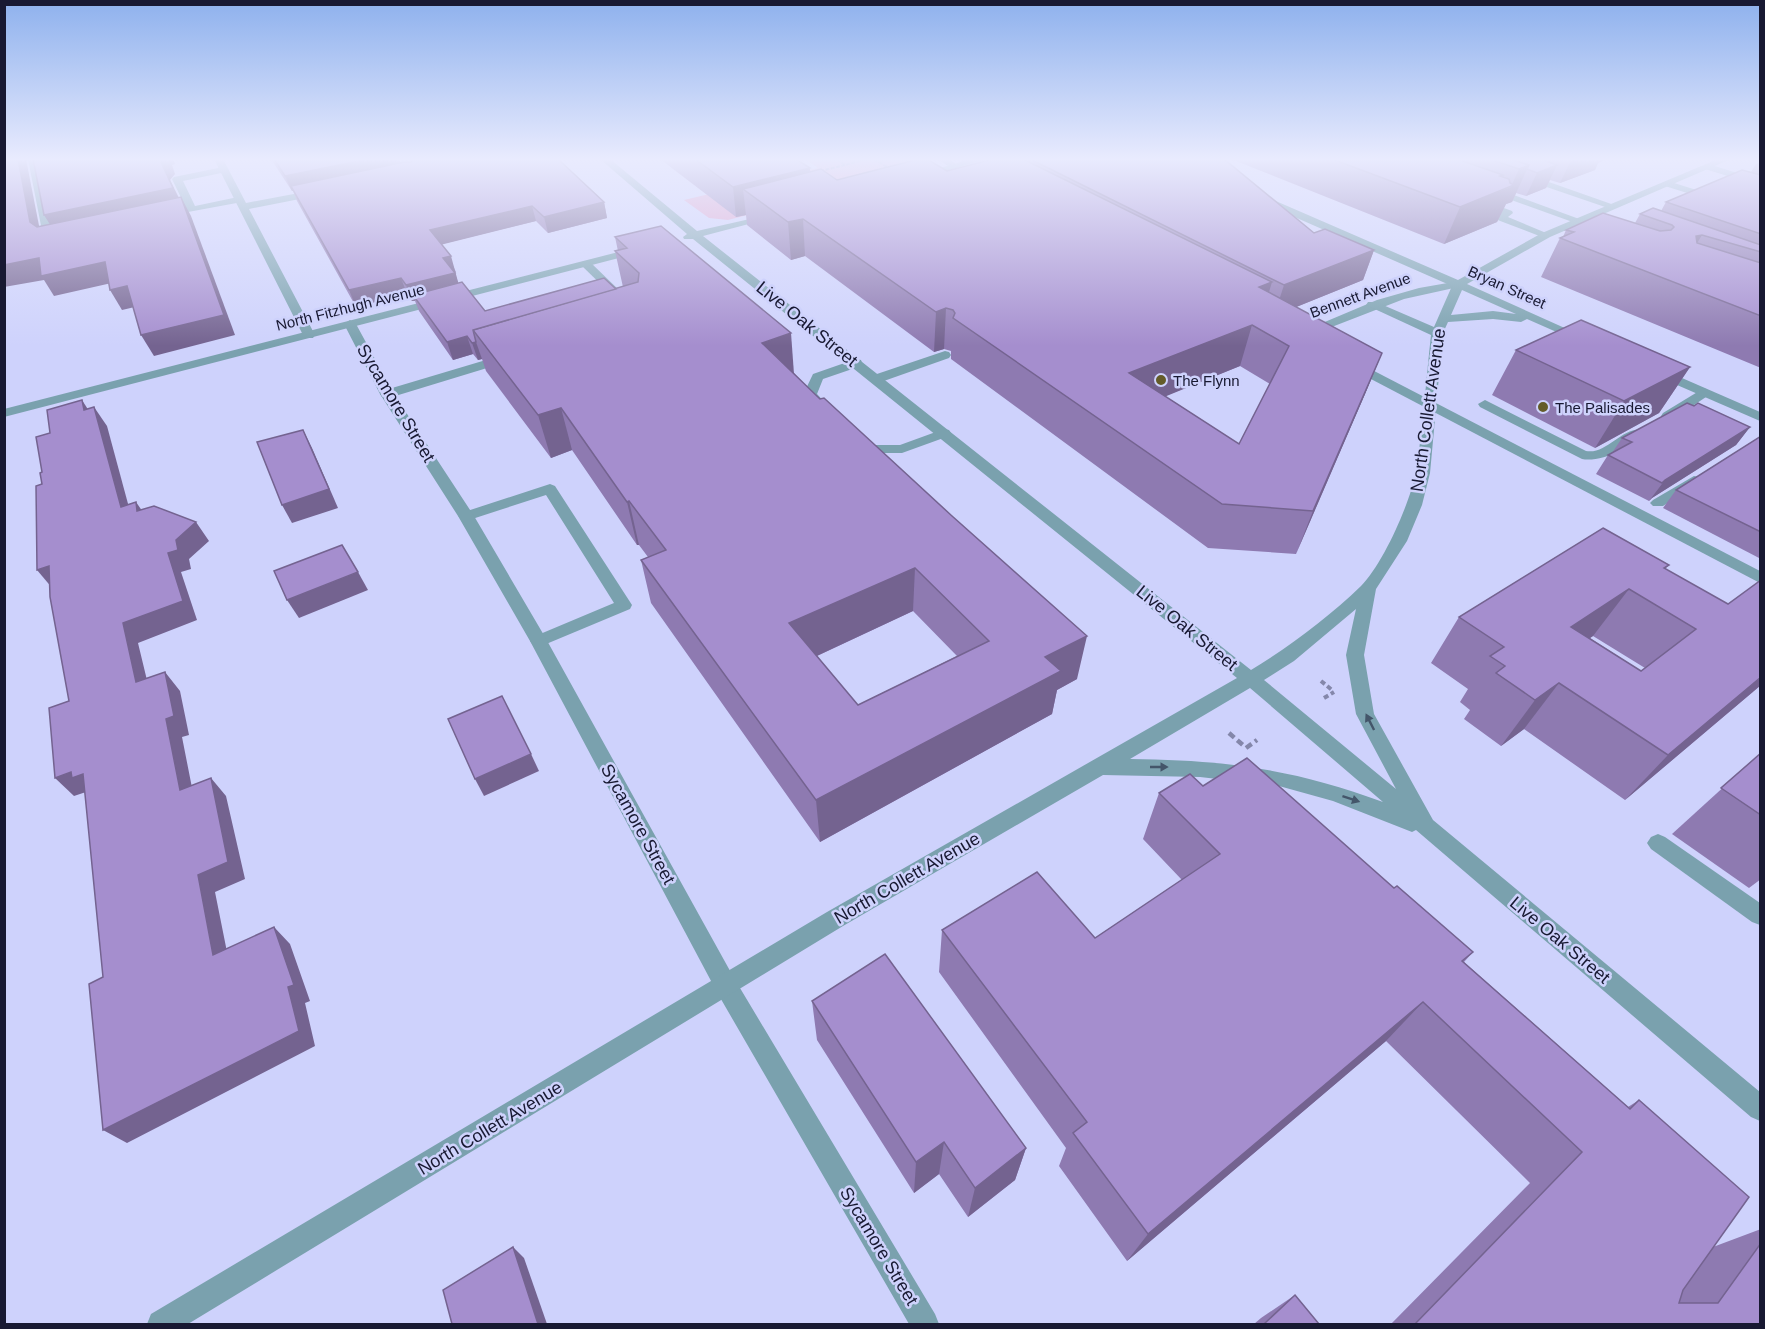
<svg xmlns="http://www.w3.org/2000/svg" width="1765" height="1329" font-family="Arial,sans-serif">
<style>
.green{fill:#df9fc8}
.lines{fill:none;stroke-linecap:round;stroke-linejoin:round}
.path-far2{stroke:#8487aa;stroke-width:2;stroke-dasharray:4 1.5;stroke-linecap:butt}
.path-far1{stroke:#8487aa;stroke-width:4;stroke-dasharray:5 3;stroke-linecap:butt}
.path{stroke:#8487aa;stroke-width:4.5;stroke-dasharray:7 4;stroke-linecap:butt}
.service{fill:#7aa1ae;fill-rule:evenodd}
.minor{fill:#7aa1ae;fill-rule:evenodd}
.tertiary{fill:#7aa1ae;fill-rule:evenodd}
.wall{fill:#8e7ab1;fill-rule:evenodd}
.shaded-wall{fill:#746390}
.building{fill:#a58ece;stroke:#746390;stroke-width:1.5;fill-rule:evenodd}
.oneway{fill:#44566a}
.poi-dot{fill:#645c29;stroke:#ced2fc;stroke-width:2}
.labels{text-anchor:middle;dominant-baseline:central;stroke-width:5;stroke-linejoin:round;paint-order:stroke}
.far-street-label{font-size:15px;fill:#181932;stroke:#ced2fc}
.far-poi-label{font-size:15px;fill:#181932;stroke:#ced2fc;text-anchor:start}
.street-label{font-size:18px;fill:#181932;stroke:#ced2fc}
</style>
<rect width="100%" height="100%" fill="#ced2fc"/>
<polygon class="green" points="805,159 914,159 929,168 728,220 709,218 684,200 818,168"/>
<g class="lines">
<g class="path-far2">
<polyline points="837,159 845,165 866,159"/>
<polyline points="874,159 892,170"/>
<polyline points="820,171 845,165"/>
</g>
<g class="path-far1">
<polyline points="1321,681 1332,690"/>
<polyline points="1324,698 1334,692"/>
</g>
<g class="path">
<polyline points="1229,733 1244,746"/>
<polyline points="1246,748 1257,740"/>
</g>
<g class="service">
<polygon points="28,159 38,159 54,237 59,238 59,242 49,244 44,241"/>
<polygon points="938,159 949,159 960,167 952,169"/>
<polygon points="1708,164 1760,180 1760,186 1705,169 1705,165"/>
<polygon points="223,167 226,168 226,172 183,181 195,206 238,197 242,198 242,202 188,212 172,179 174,177"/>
<polygon points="1523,175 1529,175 1617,206 1608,208 1523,179"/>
<polygon points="1665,182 1671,182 1760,210 1760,216 1665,186"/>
<polygon points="1489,188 1495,188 1601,227 1592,229 1489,192"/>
<polygon points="1477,201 1485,201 1512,211 1513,213 1508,217 1551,235 1546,238 1542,237 1495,219 1494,217 1499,213 1477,205"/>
<polygon points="586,261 590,262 623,294 623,298 615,298 582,266 582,262"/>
<polygon points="945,351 949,352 951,355 949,358 881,382 876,383 869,379 871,376"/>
<polygon points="506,354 510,355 512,358 510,361 392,397 382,397 380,394 382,391"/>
<polygon points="856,359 861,360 862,363 861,366 823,379 817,394 830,408 828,411 818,411 803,395 813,374"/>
<polygon points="1353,360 1760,571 1760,583 1348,367 1347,364 1348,361"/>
<polygon points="1704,388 1711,392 1709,395 1673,419 1663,419 1661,416 1663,413"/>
<path d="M1485,400L1586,451C1607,455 1623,425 1644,430L1646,433C1634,447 1600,463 1582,459L1480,407L1478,404Z"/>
<polygon points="944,429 949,430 951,433 949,436 902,453 865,453 860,452 851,442 858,438 869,445 900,445"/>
<polygon points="1694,476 1699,477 1701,480 1699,483 1663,506 1653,506 1650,503 1653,500"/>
<polygon points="550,484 555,486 632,605 630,609 539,647 533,645 530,641 533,637 614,603 546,495 466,521 458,516 461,513"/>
<polygon points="1658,834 1665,837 1760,903 1760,925 1752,922 1651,849 1647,843 1651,837"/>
</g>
<g class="minor">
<polygon points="214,159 223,159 246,203 320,189 325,192 320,195 249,209 315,335 313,338 305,338 303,335"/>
<polygon points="1459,281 1463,282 1463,286 1404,299 1311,335 1307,336 1301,332 1377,300 1419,288"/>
<polygon points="350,320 356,324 394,394 474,516 545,637 734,978 935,1314 939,1324 909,1324 718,994 530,641 458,516 380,394 344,324"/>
</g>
<g class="tertiary">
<path d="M600,159H610L697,231L772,214V218L703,236L1251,670C1289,647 1329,617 1361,586C1383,564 1410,503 1416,472C1423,427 1426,380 1431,335L1366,305L1368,302H1376L1434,327L1452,286L1256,200V196H1264L1458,280L1542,233L1718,159H1731L1550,237L1467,284L1587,338L1585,341H1577L1527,319L1521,322L1493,319L1448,322L1443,333L1430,473L1422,505L1407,541L1376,589L1364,655L1374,714L1433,820L1760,1092V1121L1751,1117L1416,830L1412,832L1333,801L1279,786L1200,777L1103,775L843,926L188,1324H147L151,1314L827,912L1237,678L693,239H684L683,237L687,234ZM1462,290L1516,314L1493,311L1451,315ZM1356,609L1346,655L1356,714L1396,789L1264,680L1294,661ZM1250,688L1383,802C1294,769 1225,760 1130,759Z"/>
<polygon points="970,159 986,159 923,178 918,175"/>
<polygon points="638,247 642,248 642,252 4,417 4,409"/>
<polygon points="1659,368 1760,412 1760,421 1654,375 1653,372 1654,369"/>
</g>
</g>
<g class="wall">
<path d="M271,159H399L400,163L411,162H412L410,159H558L604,202L607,218L548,233L536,221L442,244L456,272L455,273L458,283L485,311L623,287L615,251H618L615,237L794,373L1077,679L1057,690L1052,714L820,842L651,603L641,560L648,557L639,545H637L572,450L551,458L486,371L482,359L478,360L473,354L453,360L419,311L415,301H412L407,294L356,307L297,201L293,191H292ZM913,611L957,656L858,705L817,656Z"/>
<path d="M660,159H796L810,168V172L837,180L947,171L1027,161V159H1224L1314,233L1374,250L1363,280L1296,307L1382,353L1365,394L1296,554L1208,548L951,359V351L944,349L934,352L805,256L791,260L747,225L746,215L736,217ZM1240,366L1270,384L1239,444L1165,396Z"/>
<polygon points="1231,159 1606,159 1598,163 1595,170 1560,183 1550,180 1546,188 1526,196 1516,193 1512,202 1506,204 1497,222 1444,244"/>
<polygon points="1761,162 1761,368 1541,277 1560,238 1563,237 1566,230 1635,223 1640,214 1661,211 1666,202 1751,172 1756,164"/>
<polygon points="1516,350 1690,367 1659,413 1595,448 1492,395"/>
<polygon points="1694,406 1750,427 1736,445 1652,498 1649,501 1596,474 1608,455 1612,453 1622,438"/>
<polygon points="1761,436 1761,559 1663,508 1676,490"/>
<path d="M1669,565L1665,569L1761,685L1625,800L1524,729L1501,746L1464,719L1470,710L1460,702L1468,689L1431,663L1459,617ZM1593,636L1645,668L1641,671L1590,638Z"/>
<polygon points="1761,753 1761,879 1749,888 1672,834"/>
<polygon points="1203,786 1394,888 1473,952 1464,962 1628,1107 1639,1100 1713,1247 1761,1229 1761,1324 1391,1324 1530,1183 1386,1041 1127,1261 1059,1166 1066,1148 939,972 942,930 1095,938 1182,880 1143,839 1159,793"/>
<polygon points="812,1001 1026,1148 1015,1180 968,1217 939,1174 914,1193 817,1040"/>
<polygon points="1295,1295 1319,1324 1254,1324 1261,1318"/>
</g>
<g class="shaded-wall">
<polygon points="18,159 26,159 42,241 30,222"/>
<polygon points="163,159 173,159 175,164 172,165 175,174 170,180 183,206 56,234 44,215 161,162"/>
<polygon points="369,159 399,159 402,169 291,186 293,191 292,191 285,176"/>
<polygon points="1572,159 1606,159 1598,163 1595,170 1560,183 1571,160"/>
<polygon points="1529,165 1512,202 1506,204 1497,222 1444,244 1460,207 1500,176 1503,175 1495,193 1511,187 1519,169"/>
<polygon points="1557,165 1546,188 1526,196 1537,173"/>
<polygon points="810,168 811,198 743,189 746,215 736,217 733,187"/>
<polygon points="181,197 191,216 235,335 154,356 141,335"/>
<polygon points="604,202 607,218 548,233 544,217"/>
<polygon points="532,206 536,221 436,246 430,230"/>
<polygon points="803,219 805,256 791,260 788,222"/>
<polygon points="1702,235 1679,273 1696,236"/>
<polygon points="1374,250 1363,280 1274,316 1284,285"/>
<polygon points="451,256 460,289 413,295 415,301 412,301 406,285 443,258"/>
<polygon points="39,258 105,262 116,282 54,296 44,280 4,287 4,265"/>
<polygon points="401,278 407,294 356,307 349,290"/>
<polygon points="1272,282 1260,322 1252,325 1240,366 1120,415 1129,373 1259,287"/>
<polygon points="127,286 139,306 122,310 110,290"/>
<polygon points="946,308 944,349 934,352 936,312"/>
<polygon points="791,333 794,374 762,343"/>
<polygon points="467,336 473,354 453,360 447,342"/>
<polygon points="476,342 482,359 478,360 472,343"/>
<polygon points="1382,353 1365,394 1296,554 1313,511"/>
<polygon points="1690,367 1659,413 1595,448 1624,401"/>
<polygon points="82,400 94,419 84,410"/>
<polygon points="94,407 107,426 134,526 121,507"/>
<polygon points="561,408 572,450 551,458 538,415"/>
<polygon points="1750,427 1736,445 1652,498 1649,501 1665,480"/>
<polygon points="303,430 312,448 338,508 292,523 282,505"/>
<polygon points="629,501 639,545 637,545 627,502"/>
<polygon points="136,502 149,521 137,511"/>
<polygon points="196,522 209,541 189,559 191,569 181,572 197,620 138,643 152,701 136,682 123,623 176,540"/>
<polygon points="49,566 53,589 37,570"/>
<polygon points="915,568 913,611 793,667 789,623"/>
<polygon points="358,572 368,590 299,618 287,600"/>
<polygon points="1629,589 1593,636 1538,673 1571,627"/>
<polygon points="1087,636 1077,679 1057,690 1052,714 820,842 816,800 1045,657"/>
<polygon points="165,672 180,691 189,735 182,737 196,808 180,790 166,719"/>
<polygon points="1761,677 1761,685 1625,800 1668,755"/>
<polygon points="1559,683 1524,729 1501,746 1535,700"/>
<polygon points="531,754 539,771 484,796 475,779"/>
<polygon points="71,772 83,774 86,792 74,796 55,778"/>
<polygon points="211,778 226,796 245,879 215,892 231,972 213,955 198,875"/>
<polygon points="274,927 290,944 310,1001 305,1003 315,1046 127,1143 103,1130"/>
<polygon points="1423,1002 1386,1041 1127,1261 1148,1234"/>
<polygon points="944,1142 939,1174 914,1193 916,1162"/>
<polygon points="1026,1148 1015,1180 968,1217 975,1188"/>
<polygon points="513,1247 524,1258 547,1324 538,1324"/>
</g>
<g class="building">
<polygon points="4,159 18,159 30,222 37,227 181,197 224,315 141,335 127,286 110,290 105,262 41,276 39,258 4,265"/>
<polygon points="33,159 163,159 161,162 173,188 44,215"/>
<polygon points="274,159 369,159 285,176"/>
<polygon points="415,159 558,159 604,202 544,217 532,206 430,230 451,256 443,258 455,273 406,285 401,278 349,290 291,186 404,162 411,162"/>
<polygon points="695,159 796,159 810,168 733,187"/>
<path d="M919,159H927L947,171L993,159H1023L1272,282L1259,287L1382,353L1313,511L1222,504L953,318L955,313L953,310L946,308L936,312L803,219L788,222L743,189L821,169L837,180ZM1252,325L1289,346L1239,444L1129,373Z"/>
<polygon points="1030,159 1224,159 1314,233 1325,229 1374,250 1284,285"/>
<polygon points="1332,159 1457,159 1503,175 1500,176 1509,179 1510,183 1514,185 1460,207"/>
<polygon points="1489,159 1511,159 1529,165 1519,169"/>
<polygon points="1511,159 1541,159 1557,165 1537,173 1527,169 1529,165"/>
<polygon points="1742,170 1761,175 1761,234 1666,202"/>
<polygon points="1653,208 1761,245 1761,252 1702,235 1696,236 1697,243 1761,263 1761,316 1560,238 1574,232 1566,230 1603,213 1660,231 1671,230 1674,227 1672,225 1640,214"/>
<path d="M661,226L791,333L762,343L820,399L824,398L952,516L1087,636L1045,657L1061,671L816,800L641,560L666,550L629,501L627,502L561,408L538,415L473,330L638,282L639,273L615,251L627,248L615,237ZM915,568L989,641L858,705L789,623Z"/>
<polygon points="604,278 616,289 473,330 476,342 472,343 467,336 447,342 413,295 462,282 485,311"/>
<polygon points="1581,320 1690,367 1624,401 1516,350"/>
<polygon points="82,400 84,410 94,407 121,507 136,502 137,511 154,506 196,522 176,540 178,550 168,553 183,601 123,623 136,682 165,672 174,716 166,719 180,790 211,778 228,862 198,875 213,955 274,927 294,985 288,987 299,1031 103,1130 89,984 103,977 83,774 72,778 71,772 55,778 49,708 69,701 50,597 49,566 37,570 36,486 42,484 40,473 42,472 36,437 50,433 47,410"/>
<polygon points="1687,403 1694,406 1698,403 1750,427 1665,480 1662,483 1608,455 1632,442 1622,438"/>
<polygon points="303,430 329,489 282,505 257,442"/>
<polygon points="1761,436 1761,532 1676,490"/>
<path d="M1603,528L1669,565L1664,568L1728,604L1761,580V677L1668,755L1559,683L1535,700L1496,673L1505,666L1490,656L1504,647L1459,617ZM1629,589L1696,629L1641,671L1571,627Z"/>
<polygon points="342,545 358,572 287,600 274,571"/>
<polygon points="502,696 531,754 475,779 448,719"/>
<polygon points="1761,753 1761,815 1721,788"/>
<polygon points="1247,758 1394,888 1397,886 1473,952 1462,961 1630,1109 1639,1100 1749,1197 1683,1290 1679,1303 1718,1303 1761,1243 1761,1324 1415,1324 1582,1152 1423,1002 1148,1234 1073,1133 1087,1122 942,930 1037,872 1095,938 1220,854 1159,793 1190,774 1203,786"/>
<polygon points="885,954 1026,1148 975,1188 944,1142 916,1162 812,1001"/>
<polygon points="513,1247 538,1324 452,1324 443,1290"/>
<polygon points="1295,1295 1319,1324 1264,1324"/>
</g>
<defs><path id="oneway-solid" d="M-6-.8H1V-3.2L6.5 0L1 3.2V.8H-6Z" transform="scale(1.5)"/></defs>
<g class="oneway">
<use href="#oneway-solid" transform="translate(1370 722) rotate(-117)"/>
<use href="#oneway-solid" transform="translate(1159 767)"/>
<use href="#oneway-solid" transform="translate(1351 799) rotate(18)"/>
</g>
<linearGradient id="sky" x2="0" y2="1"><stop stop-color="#8eb1ed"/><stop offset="0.46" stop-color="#e9ebfe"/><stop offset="1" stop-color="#e9ebfe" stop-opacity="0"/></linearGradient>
<rect width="1765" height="346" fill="url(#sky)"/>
<g class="poi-dot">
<circle cx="1161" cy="380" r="6"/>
<circle cx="1543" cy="407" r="6"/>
</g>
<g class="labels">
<g class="far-street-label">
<text transform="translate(1507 287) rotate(24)">Bryan Street</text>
<text transform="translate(1360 295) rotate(-20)">Bennett Avenue</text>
<text transform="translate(350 307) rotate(-14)">North Fitzhugh Avenue</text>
</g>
<g class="far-poi-label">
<text x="1173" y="380">The Flynn</text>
<text x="1555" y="407">The Palisades</text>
</g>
<g class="street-label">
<text transform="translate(807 324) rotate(39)">Live Oak Street</text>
<text transform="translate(396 403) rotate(59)">Sycamore Street</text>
<text transform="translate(1428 410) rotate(-82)">North Collett Avenue</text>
<text transform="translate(1187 628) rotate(39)">Live Oak Street</text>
<text transform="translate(638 824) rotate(61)">Sycamore Street</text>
<text transform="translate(907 878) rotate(-30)">North Collett Avenue</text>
<text transform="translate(1560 940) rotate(40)">Live Oak Street</text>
<text transform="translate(490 1128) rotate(-31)">North Collett Avenue</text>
<text transform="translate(879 1246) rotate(59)">Sycamore Street</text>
</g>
</g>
<rect width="1765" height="1329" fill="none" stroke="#181932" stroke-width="12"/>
</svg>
